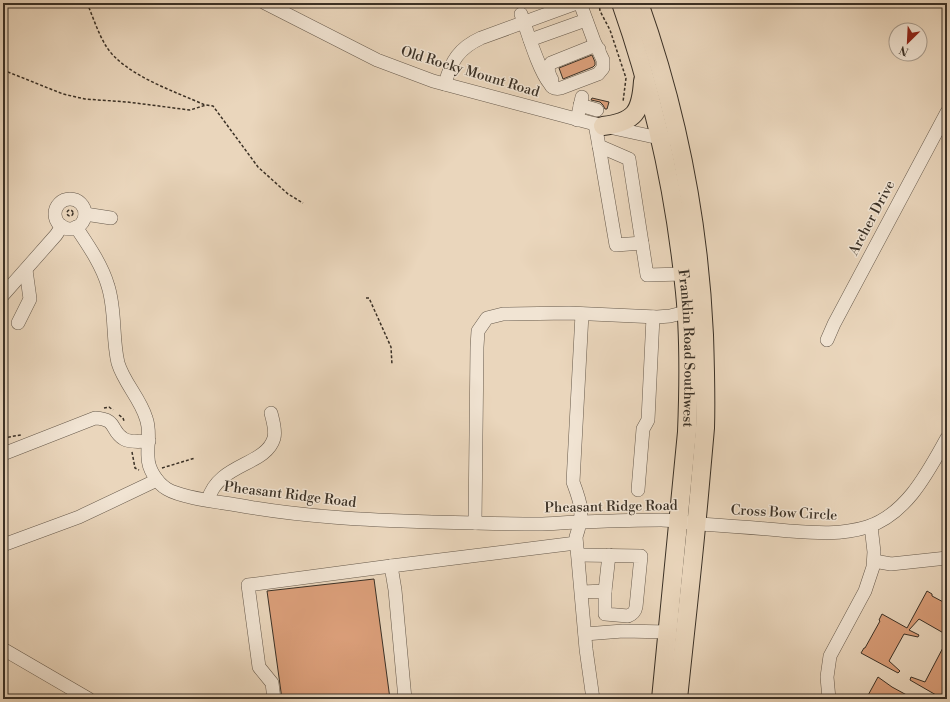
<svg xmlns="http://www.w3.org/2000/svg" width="950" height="702" font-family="'Libre Bodoni',serif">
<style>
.building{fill:#da9e79;stroke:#3b3126}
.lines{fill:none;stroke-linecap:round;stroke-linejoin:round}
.minor-casing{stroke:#675a4c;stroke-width:14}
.highway-casing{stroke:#3b3126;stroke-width:20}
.path{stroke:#3b3126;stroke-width:1.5;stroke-dasharray:3 2;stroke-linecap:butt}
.minor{stroke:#f1e4d3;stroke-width:13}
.highway{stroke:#ead6bc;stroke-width:18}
.labels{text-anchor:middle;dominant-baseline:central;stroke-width:3;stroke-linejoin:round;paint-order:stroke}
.street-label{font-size:14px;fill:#3b3126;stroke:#f1e4d3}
</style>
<rect width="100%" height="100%" fill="#ead6bc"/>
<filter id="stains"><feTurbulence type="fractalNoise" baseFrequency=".005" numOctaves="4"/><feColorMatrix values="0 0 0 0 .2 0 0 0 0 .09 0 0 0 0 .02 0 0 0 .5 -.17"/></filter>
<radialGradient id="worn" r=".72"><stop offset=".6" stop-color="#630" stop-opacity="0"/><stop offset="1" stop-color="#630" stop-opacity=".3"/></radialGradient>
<g class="building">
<polygon points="592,55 595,62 595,65 593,67 563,79 559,68"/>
<polygon points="592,98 609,102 607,109 605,109 603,105 600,102 591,100"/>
<polygon points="374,579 390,699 282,699 267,591"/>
<polygon points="927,591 932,594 932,596 947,604 947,635 919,619 909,630 919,635 918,637 904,634 889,661 900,671 898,673 861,653 864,648 865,648 880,621 879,620 882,614 907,628"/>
<polygon points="947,640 947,674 944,680 947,682 947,699 943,699 910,680 911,677 925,682"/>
<polygon points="878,677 892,687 914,699 866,699"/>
</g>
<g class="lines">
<defs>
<g id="minor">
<polyline points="265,3 377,60 433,81 595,124 650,136 667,138"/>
<path d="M521,14C528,33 538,69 550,84C552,88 556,89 561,88L598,74L603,68V60L594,41L580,3"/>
<polyline points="530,40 586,20"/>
<path d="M552,80C549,74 546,68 551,63L591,47H595L599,49"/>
<path d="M445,84C451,61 459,48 481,38L577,3"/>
<polyline points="580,105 597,110"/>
<polyline points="577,120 582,97"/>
<polyline points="595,124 599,146 629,159 647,275 683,274"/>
<polyline points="599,146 616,245 642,243"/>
<circle cx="70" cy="214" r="15"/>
<polyline points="85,214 111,218"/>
<path d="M76,227C88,245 102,265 108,286C116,311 112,338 118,363C124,383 140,398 146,418C151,431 147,443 148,457C148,469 157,483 167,489C182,498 219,502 237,505C302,517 367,520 432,522C467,523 503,524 538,524C553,524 568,522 583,522C609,521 635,520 661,520C674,520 687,523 700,524C730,526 759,528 789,531C816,533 841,535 867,527C907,514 928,472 947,438"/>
<polyline points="3,295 56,235 62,226"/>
<path d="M582,314L573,482C582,506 584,513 576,537L586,649L593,699"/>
<polyline points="18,323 30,299 26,270"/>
<polyline points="827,340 834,324 947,112"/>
<path d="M3,454L95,418C118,419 110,431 124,439C131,443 141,441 149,441"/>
<polyline points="638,490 643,429 648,420 653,317"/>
<path d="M208,500C218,463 266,466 274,438C276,430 273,421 271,413"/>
<polyline points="475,523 477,347 478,331 487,318 503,314 569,313 657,317 670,316 686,312"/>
<polyline points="3,545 79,517 157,480"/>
<path d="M578,555L641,556L636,607C635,612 633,614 628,616L605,614V591L582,592"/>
<polyline points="874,561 891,564 947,558"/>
<polyline points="605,591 609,555"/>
<polyline points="585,634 623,631 668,632"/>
<polyline points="3,649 89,699"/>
<polyline points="274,699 272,683 259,667 248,585 391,566"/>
<polyline points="405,699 395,590 391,566 576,543"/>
<polyline points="829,699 827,677 830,656 865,591 873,567 874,552 871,526"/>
</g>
<g id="highway">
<path id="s1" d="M621,3C653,94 674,188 684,283C690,333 689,383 687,432L661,699"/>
<path d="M639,3C677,110 699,223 704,335C705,366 706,397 705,428C703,450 701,472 699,495C693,563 685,631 678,699"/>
<path d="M603,126C635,122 641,112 643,81"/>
</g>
</defs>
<use href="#minor" class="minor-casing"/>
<use href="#highway" class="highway-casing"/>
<g class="path">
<path d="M87,3C93,17 98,33 106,46C124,75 174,91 205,105"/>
<polyline points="599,3 600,11 610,30 626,78 623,102"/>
<polyline points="3,70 63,94 85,99 127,102 190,110 206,105 213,106 258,167 288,194 303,203"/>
<circle cx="70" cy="213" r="3"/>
<polyline points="366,298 369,298 391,347 392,365"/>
<polyline points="104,408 109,407 113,410"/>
<polyline points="119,415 123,418 124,421"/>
<polyline points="3,438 21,435"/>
<polyline points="132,452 135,468 139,470"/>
<polyline points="162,468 195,458"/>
</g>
<use href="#minor" class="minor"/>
<use href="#highway" class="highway"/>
</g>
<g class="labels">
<g class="street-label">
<text transform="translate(470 72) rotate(17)">Old Rocky Mount Road</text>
<text transform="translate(872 218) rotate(-62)">Archer Drive</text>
<text stroke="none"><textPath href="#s1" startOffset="353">Franklin Road Southwest</textPath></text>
<text transform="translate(290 495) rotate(7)">Pheasant Ridge Road</text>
<text transform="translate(611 507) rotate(-1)">Pheasant Ridge Road</text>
<text transform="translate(784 513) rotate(3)">Cross Bow Circle</text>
</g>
</g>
<rect width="950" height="702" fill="none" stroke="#ead6bc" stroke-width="16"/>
<rect x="4" y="4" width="942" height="694" fill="none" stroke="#3b3126" stroke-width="2"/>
<rect x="8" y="8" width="934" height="686" fill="none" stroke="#3b3126"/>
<g transform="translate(908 42) rotate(204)"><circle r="19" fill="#f1e4d3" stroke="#a89c8e"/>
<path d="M0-3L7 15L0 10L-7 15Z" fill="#8f2418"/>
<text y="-6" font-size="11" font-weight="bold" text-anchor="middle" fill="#3b3126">N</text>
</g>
<rect width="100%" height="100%" filter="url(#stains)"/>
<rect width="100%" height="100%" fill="url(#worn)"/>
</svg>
